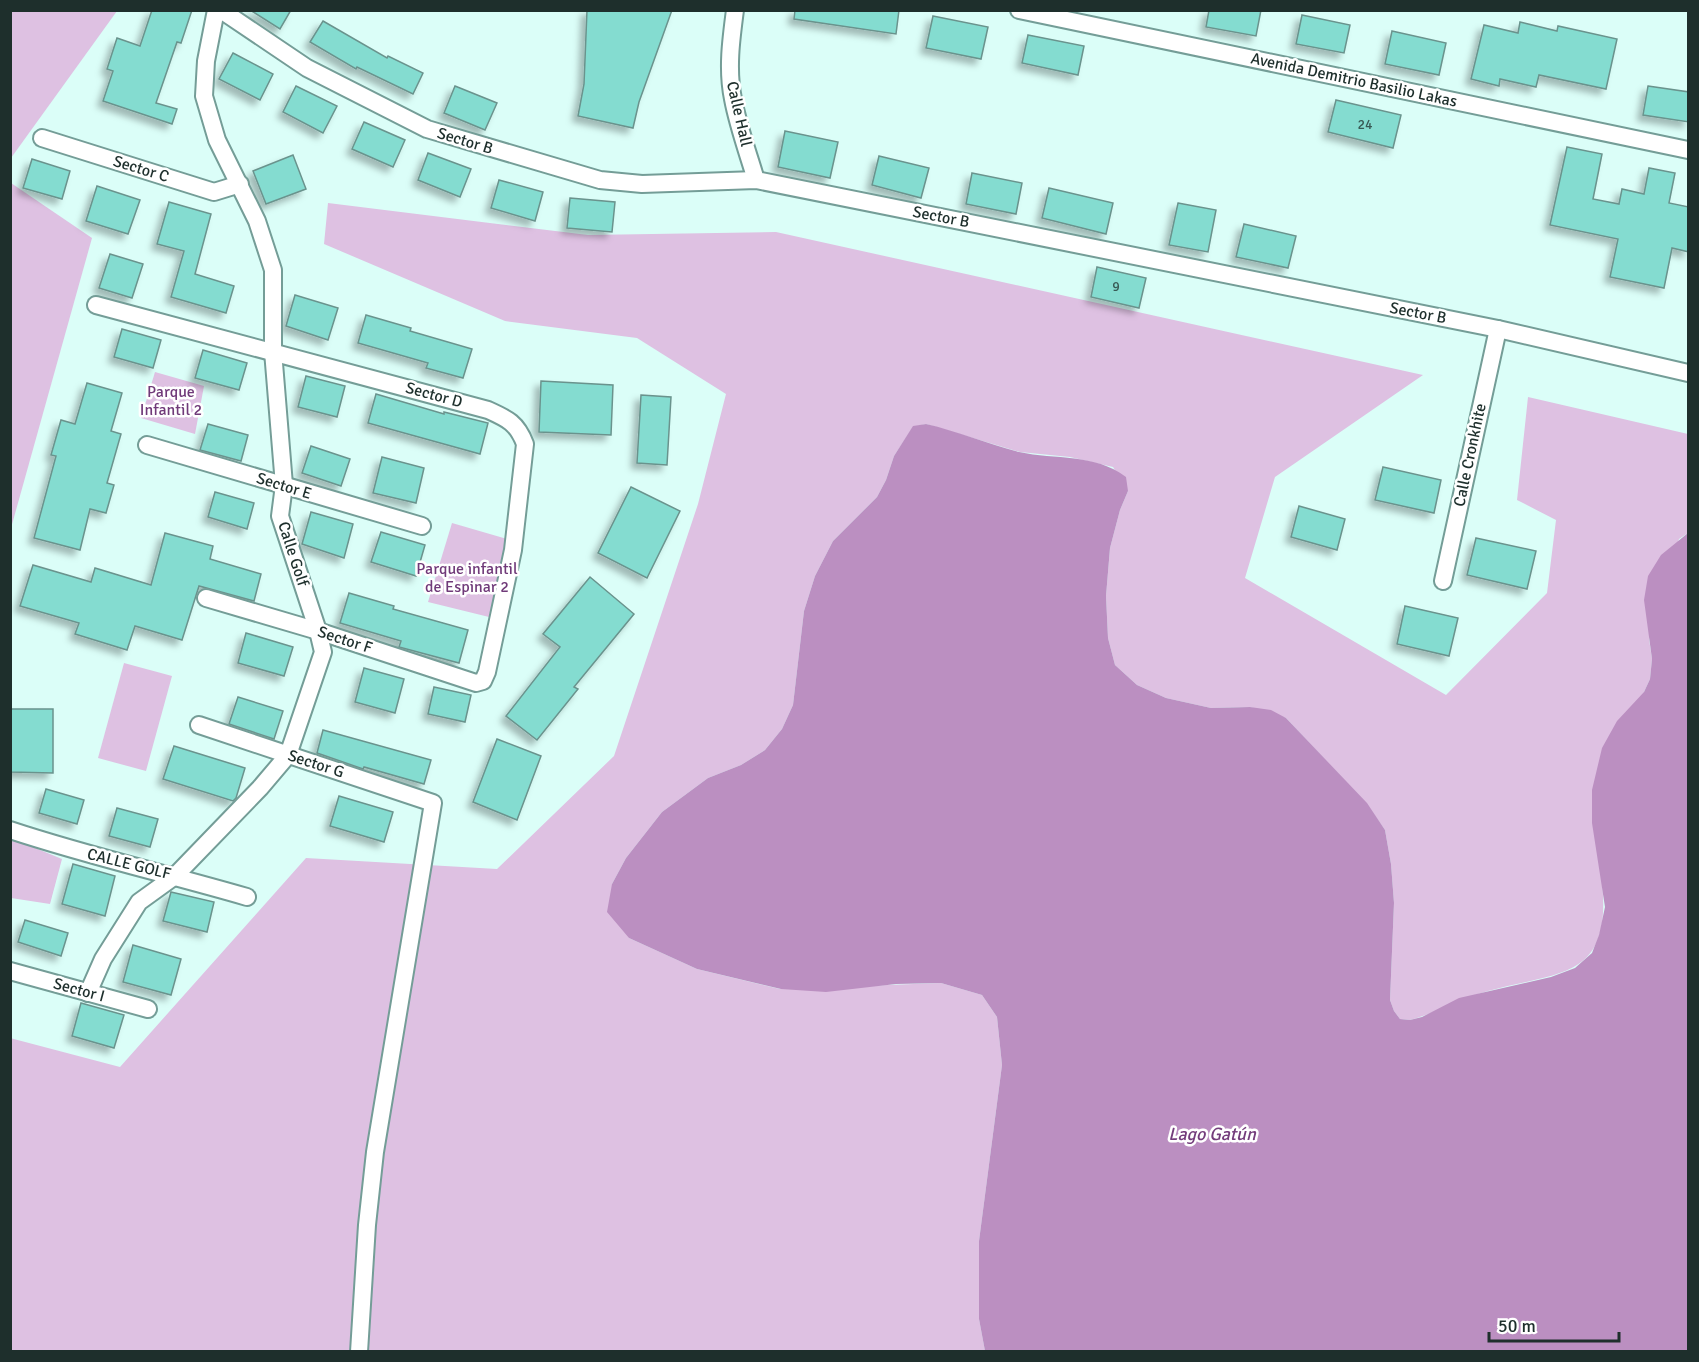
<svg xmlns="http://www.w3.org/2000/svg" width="1699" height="1362" font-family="Signika,sans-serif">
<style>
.green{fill:#dec1e2}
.water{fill:#bb8fc1}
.building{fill:#84dcd0;stroke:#6a938d;stroke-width:1.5;filter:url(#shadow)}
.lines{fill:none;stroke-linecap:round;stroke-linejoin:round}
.street-casing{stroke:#749d97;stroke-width:20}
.street{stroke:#fff;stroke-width:16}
.labels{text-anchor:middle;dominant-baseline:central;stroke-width:5;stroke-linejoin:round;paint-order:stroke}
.number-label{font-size:14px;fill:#385a55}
.street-label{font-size:16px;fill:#1e2f2c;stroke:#fff}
.park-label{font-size:16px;fill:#703a79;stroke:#fff}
.water-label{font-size:18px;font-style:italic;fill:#743d7c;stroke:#fff}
</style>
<defs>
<filter id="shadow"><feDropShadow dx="-5.5" dy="5.5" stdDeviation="3" flood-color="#0004"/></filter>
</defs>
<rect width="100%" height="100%" fill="#dbfef8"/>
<g class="green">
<polygon points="11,10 117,11 11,158 10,11"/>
<polygon points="11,183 92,238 11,528"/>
<path d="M328,203L588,235L776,232L1423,375L1275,477L1245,578L1446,695L1547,593L1556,520L1517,500L1528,397L1688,434V533L1679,539L1649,639L1652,659L1650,679L1644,692L1602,882C1612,980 1560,971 1488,991C1461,998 1436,1013 1410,1020L1400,1019L1394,1011L1390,1000L1394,903L1391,864L1385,830L1366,803L1286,718L1250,707L1211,708L1166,698L1137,685L1115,665L1108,638L1106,596L1110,548L1120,510L1128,491L1113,467L1070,457L1020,452L926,424L913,427L894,456L886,480L877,497L833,541L815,576L804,611L793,705L782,729L765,750L741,765L708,778L662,812L626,858L612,884L629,938L697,969L780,989L941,983L982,995L997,1017L1002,1065L979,1241V1319L985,1351H11L10,1038L120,1067L306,858L497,869L614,756L698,504L726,394L637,338L505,321L324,244Z"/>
<polygon points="155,372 204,386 195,434 141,418"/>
<polygon points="452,523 507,539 489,617 428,602"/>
<polygon points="124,663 172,676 146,771 98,758"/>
<polygon points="11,838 62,859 50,904 11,898"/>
</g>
<path class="water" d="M926,424C957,431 988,444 1019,452C1056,460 1094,453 1126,477L1128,491L1120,510L1110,548L1106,596L1108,638L1115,665L1137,685L1166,698L1211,708L1250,707L1271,710L1286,718L1367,803L1385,830L1391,864L1394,903L1390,1000L1394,1011L1400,1019L1410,1020L1422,1017L1459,998L1551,977L1575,968L1592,953L1599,935L1605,907L1592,823V790L1602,748L1617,721L1644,692L1650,679L1652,659L1644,600L1648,576L1661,555L1688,533V1351H985L979,1319V1241L1002,1065L997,1017L982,995L941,983L896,984L826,992L781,989L697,969L629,938L607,912L612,884L626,858L662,812L708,778L741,765L765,750L782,729L793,705L804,611L815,576L833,541L877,497L886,480L894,456L913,426Z"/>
<g class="building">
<polygon points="152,10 192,10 181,43 177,42 156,103 177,109 172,124 103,101 113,71 107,69 117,38 140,46"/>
<polygon points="250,10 291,10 280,29"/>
<polygon points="587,10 672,10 639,102 633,128 578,116 584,84"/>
<polygon points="795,10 899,10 896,34 794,19"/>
<polygon points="1209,10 1261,10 1256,36 1206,27"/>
<polygon points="1302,15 1350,25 1344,53 1296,44"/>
<polygon points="933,16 988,27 981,59 926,48"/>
<polygon points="323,21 387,58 388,56 423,73 413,94 357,67 356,69 310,42"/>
<polygon points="1520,22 1557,31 1558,26 1617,39 1606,89 1539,75 1536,87 1500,79 1499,86 1471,79 1484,25 1518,33"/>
<polygon points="1392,31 1446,43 1439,75 1385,64"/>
<polygon points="1028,35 1084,46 1078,75 1022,63"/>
<polygon points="233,53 273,74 260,100 219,79"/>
<polygon points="296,86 337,106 323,133 283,112"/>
<polygon points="455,86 497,103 485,130 444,113"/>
<polygon points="1648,86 1689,92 1689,122 1643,115"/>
<polygon points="1336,100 1401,115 1393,148 1328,132"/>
<polygon points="364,122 405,140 393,167 352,149"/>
<polygon points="785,131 838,142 830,178 778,167"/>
<polygon points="1567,147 1602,154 1593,199 1619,204 1622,189 1644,194 1649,168 1675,173 1669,203 1689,207 1689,252 1672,248 1664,288 1610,277 1618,239 1550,225"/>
<polygon points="428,153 471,169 460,197 418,180"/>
<polygon points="293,155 306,189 266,204 253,171"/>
<polygon points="879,156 929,168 921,198 872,185"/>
<polygon points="32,159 70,171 62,199 23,188"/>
<polygon points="972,173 1022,183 1016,214 966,204"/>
<polygon points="499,180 543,192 535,221 491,208"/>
<polygon points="97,186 140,200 128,234 86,221"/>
<polygon points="1049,188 1113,203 1106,234 1042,218"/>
<polygon points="570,198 615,202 612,232 567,228"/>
<polygon points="169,202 211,214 195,274 234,286 226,313 171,297 184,251 157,244"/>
<polygon points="1178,203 1216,210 1208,252 1169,245"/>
<polygon points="1244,224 1296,236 1288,268 1236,257"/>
<polygon points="110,254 143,264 132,298 99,288"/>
<polygon points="1097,267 1146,278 1139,308 1091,297"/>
<polygon points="295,295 338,308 328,340 286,326"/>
<polygon points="366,315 411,328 410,331 472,349 463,378 426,368 428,363 358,343"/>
<polygon points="122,329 161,340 153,368 114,357"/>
<polygon points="203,350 247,363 239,390 195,378"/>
<polygon points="306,376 345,386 337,417 298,407"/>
<polygon points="541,381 613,385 611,435 539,432"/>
<polygon points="87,383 122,393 111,431 121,434 107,483 114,485 106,513 90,509 80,550 34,538 56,456 51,455 61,420 75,424"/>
<polygon points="376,394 444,414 444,412 488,423 480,454 368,423"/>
<polygon points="641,395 671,397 667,465 637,463"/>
<polygon points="208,424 248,435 241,461 200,450"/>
<polygon points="311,446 350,459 341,486 302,473"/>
<polygon points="382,457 424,468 416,503 373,493"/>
<polygon points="1383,467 1441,480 1434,513 1375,500"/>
<polygon points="631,487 680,511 647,578 598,553"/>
<polygon points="215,492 254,503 247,529 208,517"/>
<polygon points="1299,506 1345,519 1337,550 1291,537"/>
<polygon points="311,512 353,524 344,558 302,544"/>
<polygon points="381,532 425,545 416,576 371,562"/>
<polygon points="165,533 213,546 210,559 261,574 254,601 199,586 182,640 135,626 127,650 75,634 79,623 20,606 33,565 91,582 95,568 151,585"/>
<polygon points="1476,538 1536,551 1527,589 1467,575"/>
<polygon points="590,577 634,614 574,687 578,689 537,740 506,716 560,647 543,634"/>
<polygon points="349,593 394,606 393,609 468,630 459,663 399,647 401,641 340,623"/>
<polygon points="1405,606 1458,618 1449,656 1397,644"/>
<polygon points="246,633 293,647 284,676 238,663"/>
<polygon points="364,668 404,679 395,713 355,702"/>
<polygon points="434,687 471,695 465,722 428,714"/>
<polygon points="238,697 283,711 274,739 229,724"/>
<polygon points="10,709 53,709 53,773 10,772"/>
<polygon points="323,730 431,760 424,784 364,767 363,769 317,753"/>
<polygon points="497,739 541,756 517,820 473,802"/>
<polygon points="174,746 245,768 236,798 233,801 163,779"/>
<polygon points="46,789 84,800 77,824 39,813"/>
<polygon points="339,796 393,812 384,842 330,826"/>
<polygon points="117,808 158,819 150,847 109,836"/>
<polygon points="73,864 115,876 105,916 62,904"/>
<polygon points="171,892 214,902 207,932 163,921"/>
<polygon points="25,920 68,933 61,956 18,942"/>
<polygon points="133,945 181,959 171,995 123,982"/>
<polygon points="81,1003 124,1015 114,1048 72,1036"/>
</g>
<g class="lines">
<defs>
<g id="street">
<polyline points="221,10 307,68 427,129 600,180 642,184 756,180 1498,329 1688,373"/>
<path d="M735,10C731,40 727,70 733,99C738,126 748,153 756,180"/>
<polyline points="1019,10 1688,150"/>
<polyline points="42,138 214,192 240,184"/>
<path d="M96,305L488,410C508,419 517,423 525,444L513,550L487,672L483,681L476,683L318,631L206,598"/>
<polyline points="147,445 422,526"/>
<polyline points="1443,581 1498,329"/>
<polyline points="199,725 433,803 375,1152 367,1225 359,1352"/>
<path d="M10,830C88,856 168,874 247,897"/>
<polyline points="10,971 148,1009"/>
<polyline points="88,993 103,959 139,902 175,876 260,788 288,755 323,652 318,631 280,516 284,485 273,351 273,270 257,221 217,140 204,96 206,61 216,10"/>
</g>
</defs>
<use href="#street" class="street-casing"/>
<use href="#street" class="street"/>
</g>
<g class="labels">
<g class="number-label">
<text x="1365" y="124">24</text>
<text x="1116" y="286">9</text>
</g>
<g class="street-label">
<text transform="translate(1354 80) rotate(12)">Avenida Demitrio Basilio Lakas</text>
<text transform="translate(739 114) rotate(77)">Calle Hall</text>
<text transform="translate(465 141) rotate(17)">Sector B</text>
<text transform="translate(141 169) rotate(17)">Sector C</text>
<text transform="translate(941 217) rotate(11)">Sector B</text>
<text transform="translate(1418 313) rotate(11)">Sector B</text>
<text transform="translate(434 395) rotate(15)">Sector D</text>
<text transform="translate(1470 455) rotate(-78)">Calle Cronkhite</text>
<text transform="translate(284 486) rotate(17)">Sector E</text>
<text transform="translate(293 554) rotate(72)">Calle Golf</text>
<text transform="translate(345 640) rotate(18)">Sector F</text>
<text transform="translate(316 764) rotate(18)">Sector G</text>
<text transform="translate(129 864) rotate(14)">CALLE GOLF</text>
<text transform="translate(79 990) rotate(15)">Sector I</text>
</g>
<g class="park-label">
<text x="171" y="392">Parque<tspan x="171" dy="18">Infantil 2</tspan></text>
<text x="467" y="569">Parque infantil<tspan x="467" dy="18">de Espinar 2</tspan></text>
</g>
<g class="water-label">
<text x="1212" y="1134">Lago Gatún</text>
</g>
</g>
<rect width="1699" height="1362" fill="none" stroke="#1e2f2c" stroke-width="24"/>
<path d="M1489 1332v9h130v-9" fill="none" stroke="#1e2f2c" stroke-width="3"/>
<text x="1498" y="1332" font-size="18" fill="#1e2f2c" stroke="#ffffff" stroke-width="4.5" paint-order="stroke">50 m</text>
</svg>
